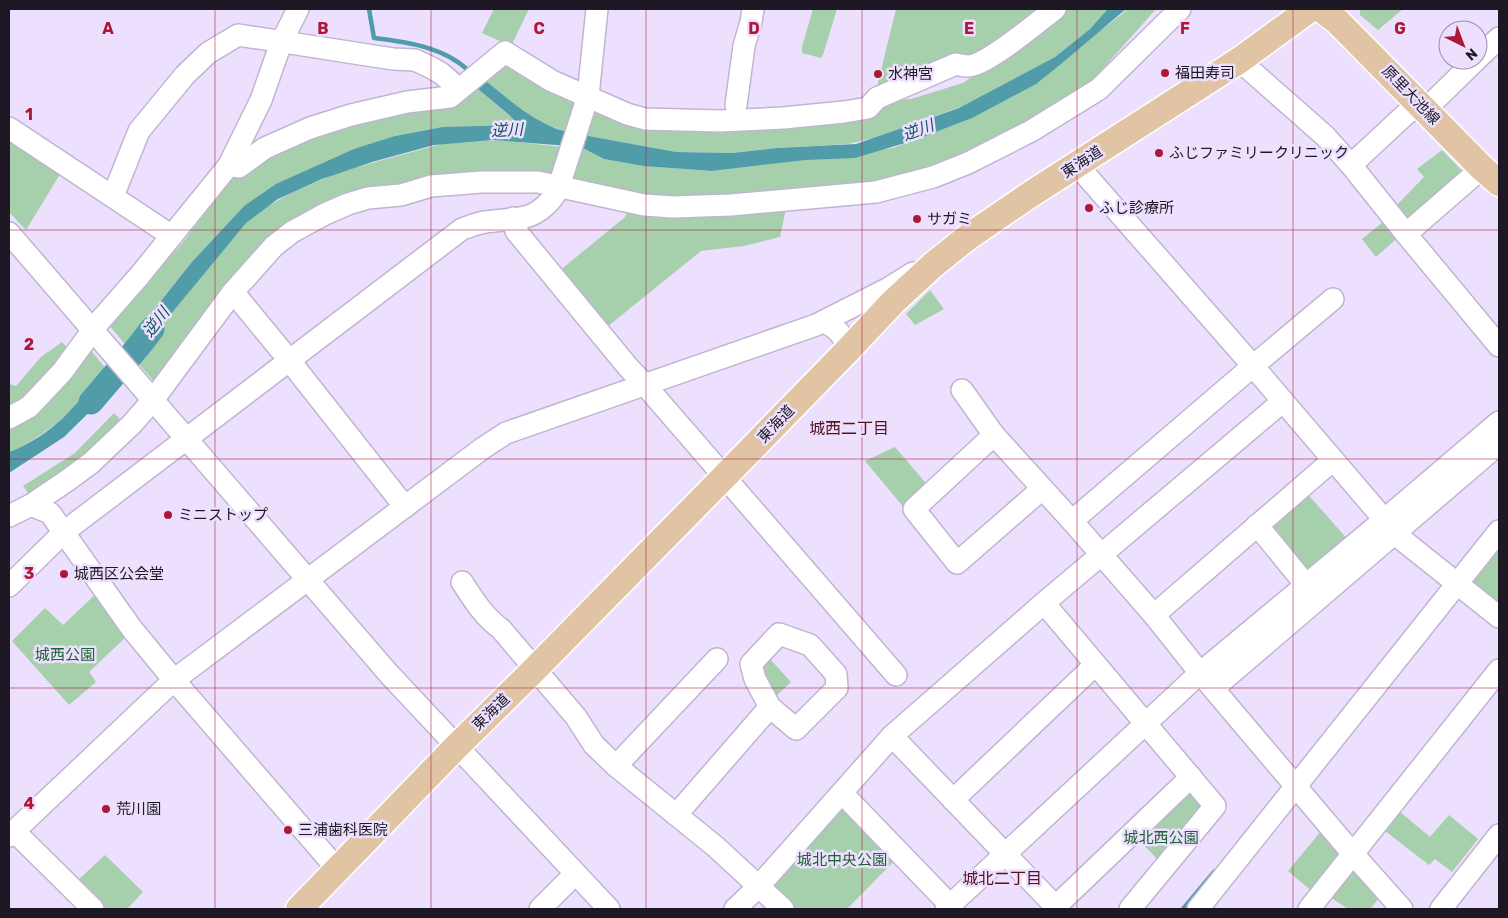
<svg xmlns="http://www.w3.org/2000/svg" width="1508" height="918" font-family="Rubik,'Noto Sans JP',sans-serif">
<style>
.green{fill:#a6cfac}
.water{fill:#509ca9}
.lines{fill:none;stroke-linecap:round;stroke-linejoin:round}
.stream{stroke:#509ca9;stroke-width:4.5}
.river{stroke:#509ca9;stroke-width:25}
.minor-casing{stroke:#c0b5d1;stroke-width:24}
.major-casing{stroke:#fff;stroke-width:29}
.minor{stroke:#fff;stroke-width:21}
.major{stroke:#e0c4a4;stroke-width:26}
.grid{fill:none;stroke:#ad1839;stroke-width:1;stroke-opacity:0.55}
.poi-dot{fill:#ad1839;stroke:#ece0fe;stroke-width:2}
.labels{text-anchor:middle;dominant-baseline:central;stroke-width:5;stroke-linejoin:round;paint-order:stroke}
.poi-label{font-size:15px;fill:#1d1823;stroke:#ece0fe;text-anchor:start}
.street-label{font-size:15px;fill:#1d1823;stroke:#ece0fe}
.park-label{font-size:15px;fill:#1c6330;stroke:#ece0fe}
.water-label{font-size:16px;font-style:italic;fill:#0e525c;stroke:#ece0fe}
.neighbourhood-label{font-size:16px;fill:#56111c;stroke:#ece0fe}
.grid-label{font-size:16px;text-anchor:middle;font-weight:bold;fill:#ad1839;stroke:#ece0fe;stroke-width:5;stroke-linejoin:round;paint-order:stroke}
</style>
<rect width="100%" height="100%" fill="#ece0fe"/>
<g class="green">
<polygon points="494,9 529,9 511,46 482,33"/>
<polygon points="813,9 837,9 823,55 821,58 802,53 802,47"/>
<polygon points="896,9 1048,9 1018,36 874,99"/>
<polygon points="1064,9 1109,9 1090,29 1055,57 966,105 873,138 848,144 777,148 732,153 676,152 583,135 594,105 629,120 911,99 963,83 992,63"/>
<polygon points="1128,9 1156,9 1091,82 1084,85 1057,108 1027,130 895,181 722,202 432,177 288,230 157,385 137,362 166,320 243,225 265,208 289,194 339,172 441,144 500,140 581,149 582,147 604,159 643,166 712,171 893,148 967,120 1108,25"/>
<polygon points="1360,9 1403,9 1378,30 1360,15"/>
<polygon points="500,62 581,102 569,133 540,122 519,108 481,77"/>
<polygon points="472,84 520,125 432,129 395,136 244,206 191,263 125,344 107,323 145,281 181,245 227,183 236,174 310,132"/>
<polygon points="9,136 62,171 26,230 9,212"/>
<polygon points="1442,150 1465,174 1406,221 1395,207 1424,177 1417,169"/>
<polygon points="629,208 750,215 786,208 780,237 744,246 701,251 607,327 558,272 625,217"/>
<polygon points="1389,217 1403,233 1376,257 1362,239"/>
<polygon points="930,290 944,309 915,325 906,314"/>
<polygon points="62,342 70,351 62,366 9,411 9,384 16,386 41,357"/>
<path d="M88,347L106,369C80,404 50,435 9,452V419Z"/>
<polygon points="114,413 123,422 116,432 31,497 23,486 75,453"/>
<polygon points="895,447 930,488 906,510 865,461"/>
<polygon points="1305,491 1349,541 1310,575 1266,525"/>
<polygon points="1499,549 1499,607 1476,590 1473,582"/>
<polygon points="100,590 130,633 89,672 96,682 69,705 12,641 45,608 63,625"/>
<polygon points="769,658 791,682 774,698 760,666"/>
<polygon points="1188,789 1204,802 1160,862 1136,837"/>
<polygon points="843,804 898,857 847,909 795,909 772,888 770,882"/>
<polygon points="1399,811 1430,837 1449,815 1478,839 1452,872 1435,859 1429,865 1384,830"/>
<polygon points="1322,830 1344,855 1314,893 1288,871"/>
<polygon points="105,855 143,892 127,909 102,909 76,882"/>
<polygon points="1354,864 1381,896 1370,909 1348,909 1330,897"/>
</g>
<g class="water">
<path d="M1108,9H1126L1061,64L1036,84L972,118L915,140L855,158L805,160L712,171L643,166L604,159L581,147L494,140L434,145L372,162L322,179L278,199L246,223L166,320L137,362L124,347L191,263L244,206L276,184L354,149L395,136L443,127L519,125L509,115L472,84L481,77C512,102 542,131 583,135L676,152L732,153L777,148L856,144L959,108L1055,57L1090,29Z"/>
<path d="M106,369L119,383L64,437L9,473V452C54,435 76,405 106,369Z"/>
</g>
<g class="lines">
<g class="stream">
<path d="M369,9L374,38C407,42 445,47 470,72"/>
<polyline points="1183,909 1214,872"/>
</g>
<polyline class="river" points="91,402 138,347 152,329"/>
<defs>
<g id="minor">
<polyline points="1478,58 1499,38"/>
<polyline points="1240,60 1249,69 1325,136 1351,165 1406,234 1499,346"/>
<polyline points="736,105 744,46 751,22 753,9"/>
<polyline points="9,128 172,236"/>
<path d="M229,165L239,167L265,148L310,128L351,115L407,102L450,97L505,52L552,81L627,114L645,119L720,121L783,118L844,112L868,108L877,98L956,64C960,65 964,66 968,66C986,66 1039,21 1055,9"/>
<polyline points="1077,165 1253,366 1400,538 1499,617"/>
<polyline points="1351,165 1407,113 1434,101 1476,60"/>
<polyline points="113,196 139,131 185,75 208,53 238,35 393,59 415,60 432,68 442,74 459,89"/>
<polyline points="513,218 516,231 628,367 645,385 896,675"/>
<polyline points="9,233 389,674 609,909"/>
<polyline points="1406,234 1482,168"/>
<polyline points="233,292 289,360 405,507"/>
<path d="M823,322C837,327 844,336 848,350"/>
<polyline points="962,390 994,435 1072,521 1154,615 1200,673 1353,854 1402,909"/>
<polyline points="9,418 29,407 62,372 98,323 140,275 229,165 261,100 281,43 298,9"/>
<polyline points="994,435 914,509 957,563 1042,489"/>
<polyline points="31,505 50,513 132,629 174,680 338,870"/>
<polyline points="9,516 31,505 68,480 91,463 132,424 153,400 233,292 274,246 292,232 325,214 348,204 368,198 401,195 431,186 482,182 538,182 644,205 673,207 731,205 876,192 933,177 968,163 1031,131 1070,107 1099,89 1180,9"/>
<polyline points="1072,521 1253,366 1333,299"/>
<polyline points="1257,525 1306,585"/>
<path d="M462,582C473,599 484,617 501,629L576,717L594,745L616,766L716,847L783,909"/>
<path d="M9,586L64,532L462,229C469,227 477,223 485,222C498,220 512,220 525,217C539,214 554,200 559,186L588,96L597,9"/>
<polyline points="1044,603 1215,806 1130,909"/>
<polyline points="1154,615 1333,460"/>
<polyline points="1214,688 1499,444"/>
<polyline points="892,736 1058,909"/>
<polyline points="616,766 717,659"/>
<polyline points="842,793 950,905"/>
<polyline points="953,800 1095,665"/>
<polyline points="676,815 770,707 796,729 837,688 836,674 810,645 779,634 751,664 755,679 770,707"/>
<polyline points="14,831 93,909"/>
<polyline points="9,836 174,680 483,448 506,433 816,325 889,288 913,273"/>
<polyline points="540,909 575,874"/>
<polyline points="735,909 758,887 892,736 1044,603 1282,402"/>
<polyline points="946,909 1200,673 1384,520 1499,422"/>
<polyline points="1053,909 1191,777"/>
<polyline points="1198,909 1499,531"/>
<polyline points="1309,909 1499,670"/>
<polyline points="1441,909 1499,835"/>
</g>
<g id="major">
<polyline points="1321,9 1337,21 1482,168 1499,183"/>
<polyline points="299,909 456,747 535,669 724,477 848,350 893,302 933,265 968,237 1031,194 1240,60 1310,9"/>
</g>
</defs>
<use href="#minor" class="minor-casing"/>
<use href="#major" class="major-casing"/>
<use href="#minor" class="minor"/>
<use href="#major" class="major"/>
</g>
<path class="grid" d="M215,9V909M431,9V909M646,9V909M862,9V909M1077,9V909M1293,9V909M9,230H1499M9,459H1499M9,688H1499"/>
<g class="poi-dot">
<circle cx="1165" cy="73" r="5"/>
<circle cx="878" cy="74" r="5"/>
<circle cx="1159" cy="153" r="5"/>
<circle cx="1089" cy="208" r="5"/>
<circle cx="917" cy="219" r="5"/>
<circle cx="168" cy="515" r="5"/>
<circle cx="64" cy="574" r="5"/>
<circle cx="106" cy="809" r="5"/>
<circle cx="288" cy="830" r="5"/>
</g>
<g class="labels">
<g class="poi-label">
<text x="1175" y="73">福田寿司</text>
<text x="888" y="74">水神宮</text>
<text x="1169" y="153">ふじファミリークリニック</text>
<text x="1099" y="208">ふじ診療所</text>
<text x="927" y="219">サガミ</text>
<text x="178" y="515">ミニストップ</text>
<text x="74" y="574">城西区公会堂</text>
<text x="116" y="809">荒川園</text>
<text x="298" y="830">三浦歯科医院</text>
</g>
<g class="street-label">
<text transform="translate(1411 95) rotate(46)">原里大池線</text>
<text transform="translate(1082 162) rotate(-33)">東海道</text>
<text transform="translate(776 424) rotate(-46)">東海道</text>
<text transform="translate(491 712) rotate(-44)">東海道</text>
</g>
<g class="park-label">
<text x="65" y="655">城西公園</text>
<text x="1161" y="838">城北西公園</text>
<text x="842" y="860">城北中央公園</text>
</g>
<g class="water-label">
<text transform="translate(507 130) rotate(-3)">逆川</text>
<text transform="translate(918 130) rotate(-21)">逆川</text>
<text transform="translate(156 322) rotate(-52)">逆川</text>
</g>
<g class="neighbourhood-label">
<text x="849" y="428">城西二丁目</text>
<text x="1002" y="878">城北二丁目</text>
</g>
</g>
<g class="grid-label">
<text x="108" y="34">A</text>
<text x="323" y="34">B</text>
<text x="539" y="34">C</text>
<text x="754" y="34">D</text>
<text x="969" y="34">E</text>
<text x="1185" y="34">F</text>
<text x="1400" y="34">G</text>
<text x="29" y="120">1</text>
<text x="29" y="350">2</text>
<text x="29" y="579">3</text>
<text x="29" y="809">4</text>
</g>
<rect width="1508" height="918" fill="none" stroke="#1d1823" stroke-width="20"/>
<g transform="translate(1463 45) rotate(138)"><circle r="24" fill="#ece0fe" stroke="#9990a6"/>
<path d="M0-4L9 19L0 12L-9 19Z" fill="#ad1839"/>
<text y="-8" font-size="14" font-weight="bold" text-anchor="middle" fill="#1d1823">N</text>
</g>
</svg>
